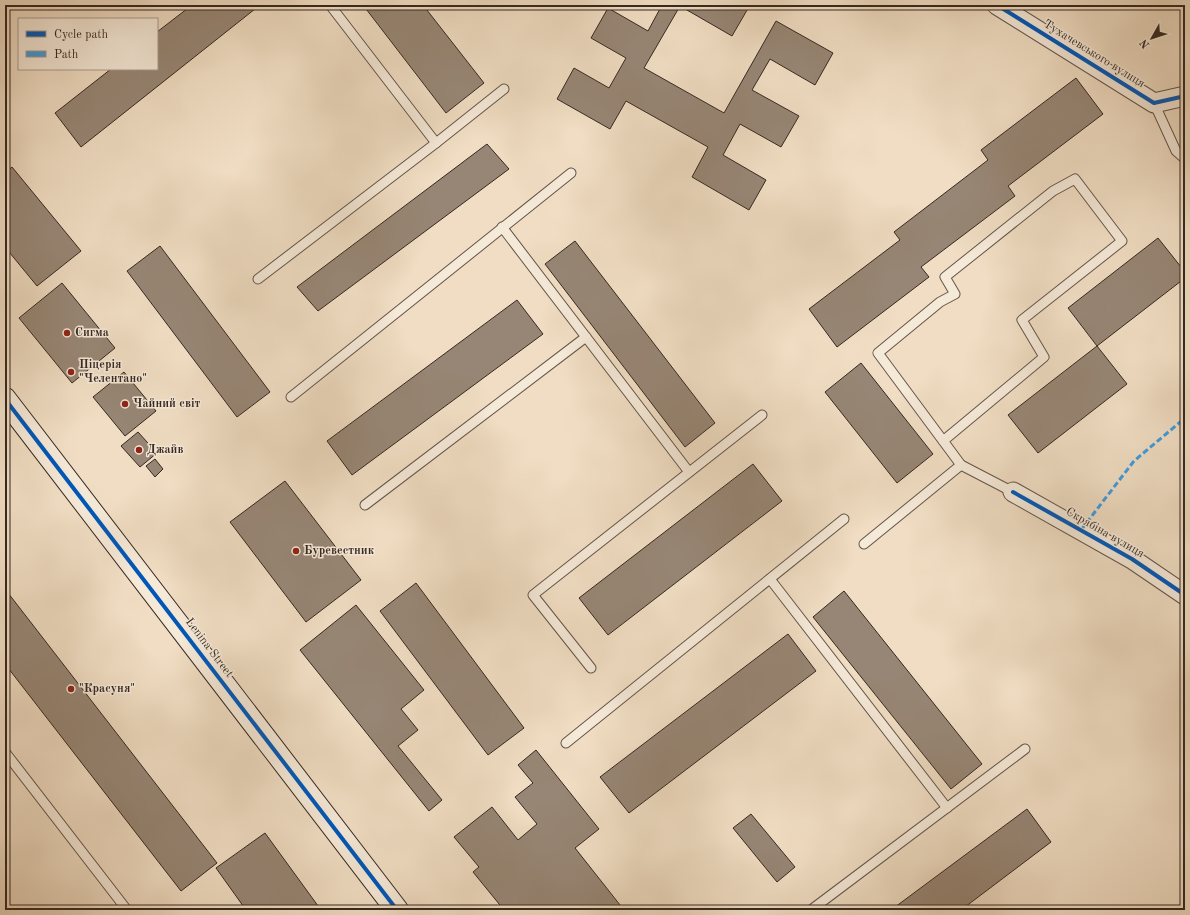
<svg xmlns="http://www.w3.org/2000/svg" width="1190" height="915" font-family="'Old Standard TT',serif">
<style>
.building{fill:#978675;stroke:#362821}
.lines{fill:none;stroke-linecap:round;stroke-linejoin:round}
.lane-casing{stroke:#64554a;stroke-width:11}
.street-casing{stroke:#64554a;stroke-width:21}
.secondary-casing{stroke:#362821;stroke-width:24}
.lane{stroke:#f5e9d8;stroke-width:9}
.street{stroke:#f5e9d8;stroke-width:19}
.secondary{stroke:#f5e9d8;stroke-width:22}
.quiet{stroke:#3e9ce0;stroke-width:3;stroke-dasharray:6 3;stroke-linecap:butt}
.cycleway-casing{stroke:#f5e9d8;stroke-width:6}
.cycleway{stroke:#0057b8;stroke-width:4}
.poi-dot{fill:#8f2418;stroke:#f5e9d8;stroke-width:1.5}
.labels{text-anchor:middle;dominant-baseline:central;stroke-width:3;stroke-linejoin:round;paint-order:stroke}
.street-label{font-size:12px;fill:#362821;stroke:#f5e9d8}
.poi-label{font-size:12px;font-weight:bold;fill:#362821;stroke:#f5e9d8;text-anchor:start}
</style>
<rect width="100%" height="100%" fill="#f0ddc3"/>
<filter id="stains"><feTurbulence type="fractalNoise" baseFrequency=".005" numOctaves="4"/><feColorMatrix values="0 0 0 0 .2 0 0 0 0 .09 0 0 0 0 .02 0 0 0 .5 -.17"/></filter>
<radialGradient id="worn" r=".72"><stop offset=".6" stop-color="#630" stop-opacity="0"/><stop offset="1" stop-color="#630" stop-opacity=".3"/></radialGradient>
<g class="building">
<polygon points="192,5 260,5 81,147 55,113 111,69 157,69 157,32"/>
<polygon points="363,5 423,5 484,83 446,113"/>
<polygon points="662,5 750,5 732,36 680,6 644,68 724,113 776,21 833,53 815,85 770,59 752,90 799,116 781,147 740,124 723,155 766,180 749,210 692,177 708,147 626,101 610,129 557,99 574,68 609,88 626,58 591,38 608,8 648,31"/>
<polygon points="1076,78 1103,114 1008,186 1015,196 921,267 929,277 837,347 809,309 900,240 894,232 988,160 981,150"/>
<polygon points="487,144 509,169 318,311 297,287"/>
<polygon points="12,167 81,251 37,286 5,247 5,173"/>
<polygon points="1158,238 1185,272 1185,278 1097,346 1068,308"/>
<polygon points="575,241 715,423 685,447 545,264"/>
<polygon points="160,246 270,392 237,417 127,271"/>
<polygon points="62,283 115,348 72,383 19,318"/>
<polygon points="517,300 543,334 352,475 327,441"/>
<polygon points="1097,346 1127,384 1038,453 1008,415"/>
<polygon points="861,363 933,454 897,483 825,392"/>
<polygon points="124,372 156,411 125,436 93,397"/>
<polygon points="138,432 157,453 140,467 121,446"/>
<polygon points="155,459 163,469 155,477 146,466"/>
<polygon points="753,464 782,501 608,635 579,598"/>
<polygon points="285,481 361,580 306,622 230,522"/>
<polygon points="416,583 524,728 488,755 380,611"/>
<polygon points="5,589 217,863 181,891 5,664"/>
<polygon points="844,591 982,764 951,789 813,617"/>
<polygon points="356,605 424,690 401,709 418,730 398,746 442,800 429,811 300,650"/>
<polygon points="788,634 816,671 629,813 600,777"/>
<polygon points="536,750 599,829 575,848 624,910 504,910 473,872 479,867 454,837 492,807 518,840 537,824 515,797 533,783 518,765"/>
<polygon points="1027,809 1051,842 961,910 891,910"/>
<polygon points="751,814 795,867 777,882 733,828"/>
<polygon points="265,833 321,910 246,910 216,868"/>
</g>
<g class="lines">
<defs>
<g id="lane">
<polyline points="330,5 436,143"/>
<polyline points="1154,103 1176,151 1185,159"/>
<polyline points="502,227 689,472"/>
<polyline points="258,279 436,143 504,89"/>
<polyline points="291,397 571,173"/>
<polyline points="943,441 1044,357 1022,320 1122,241 1075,179 1053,191 945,277 955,294 940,302 878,353 961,465"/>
<polyline points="365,505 586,337"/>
<polyline points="864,544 961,465 1013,492"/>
<polyline points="770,579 947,808"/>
<polyline points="591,668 533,595 762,415"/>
<polyline points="566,743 844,519"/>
<polyline points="5,752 127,910"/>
<polyline points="811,910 1025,749"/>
</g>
<g id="street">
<polyline points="997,5 1154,103 1185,96"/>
<polyline points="1013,492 1132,559 1185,595"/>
</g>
<polyline id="secondary" points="5,399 397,910"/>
</defs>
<use href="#lane" class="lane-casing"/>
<use href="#street" class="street-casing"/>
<use href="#secondary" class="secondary-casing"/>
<use href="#lane" class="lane"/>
<use href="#street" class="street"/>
<use href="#secondary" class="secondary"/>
<polyline class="quiet" points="1081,530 1134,461 1185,418"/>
<defs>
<g id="cycleway">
<polyline points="997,5 1154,103 1185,96"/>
<polyline points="5,399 397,910"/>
<polyline points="1013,492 1132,559 1185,595"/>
</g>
</defs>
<use href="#cycleway" class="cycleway-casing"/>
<use href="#cycleway" class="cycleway"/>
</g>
<g class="poi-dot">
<circle cx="67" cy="333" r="4"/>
<circle cx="71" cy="372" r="4"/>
<circle cx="125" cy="404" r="4"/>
<circle cx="139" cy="450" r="4"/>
<circle cx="296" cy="551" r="4"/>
<circle cx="71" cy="689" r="4"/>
</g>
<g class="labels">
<g class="street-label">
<text transform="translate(1094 54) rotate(32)">Тухачевського вулиця</text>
<text transform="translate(1105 533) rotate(30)">Скрябіна вулиця</text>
<text transform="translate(209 648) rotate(53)">Lenina Street</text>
</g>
<g class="poi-label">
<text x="75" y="333">Сигма</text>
<text x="79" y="365">Піцерія<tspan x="79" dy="14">"Челентано"</tspan></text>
<text x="133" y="404">Чайний світ</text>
<text x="147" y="450">Джайв</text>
<text x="304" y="551">Буревестник</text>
<text x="79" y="689">"Красуня"</text>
</g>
</g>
<rect width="1190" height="915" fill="none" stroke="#f0ddc3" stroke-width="20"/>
<rect x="6" y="6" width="1178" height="903" fill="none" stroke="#362821" stroke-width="2"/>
<rect x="10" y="10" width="1170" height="895" fill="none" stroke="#362821"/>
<rect x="18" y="18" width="140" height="52" fill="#f5e9d8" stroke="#a99c8f"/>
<rect x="26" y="31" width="20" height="6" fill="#0057b8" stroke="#a99c8f"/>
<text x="54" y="38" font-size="12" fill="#362821">Cycle path</text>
<rect x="26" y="51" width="20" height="6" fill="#3e9ce0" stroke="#a99c8f"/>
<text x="54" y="58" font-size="12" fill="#362821">Path</text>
<g transform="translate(1152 38) rotate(231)" stroke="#f5e9d8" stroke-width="3" paint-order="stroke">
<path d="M0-3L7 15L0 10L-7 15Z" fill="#362821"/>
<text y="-6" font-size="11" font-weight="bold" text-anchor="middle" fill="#362821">N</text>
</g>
<rect width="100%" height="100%" filter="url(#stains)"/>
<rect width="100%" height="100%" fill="url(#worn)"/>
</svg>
